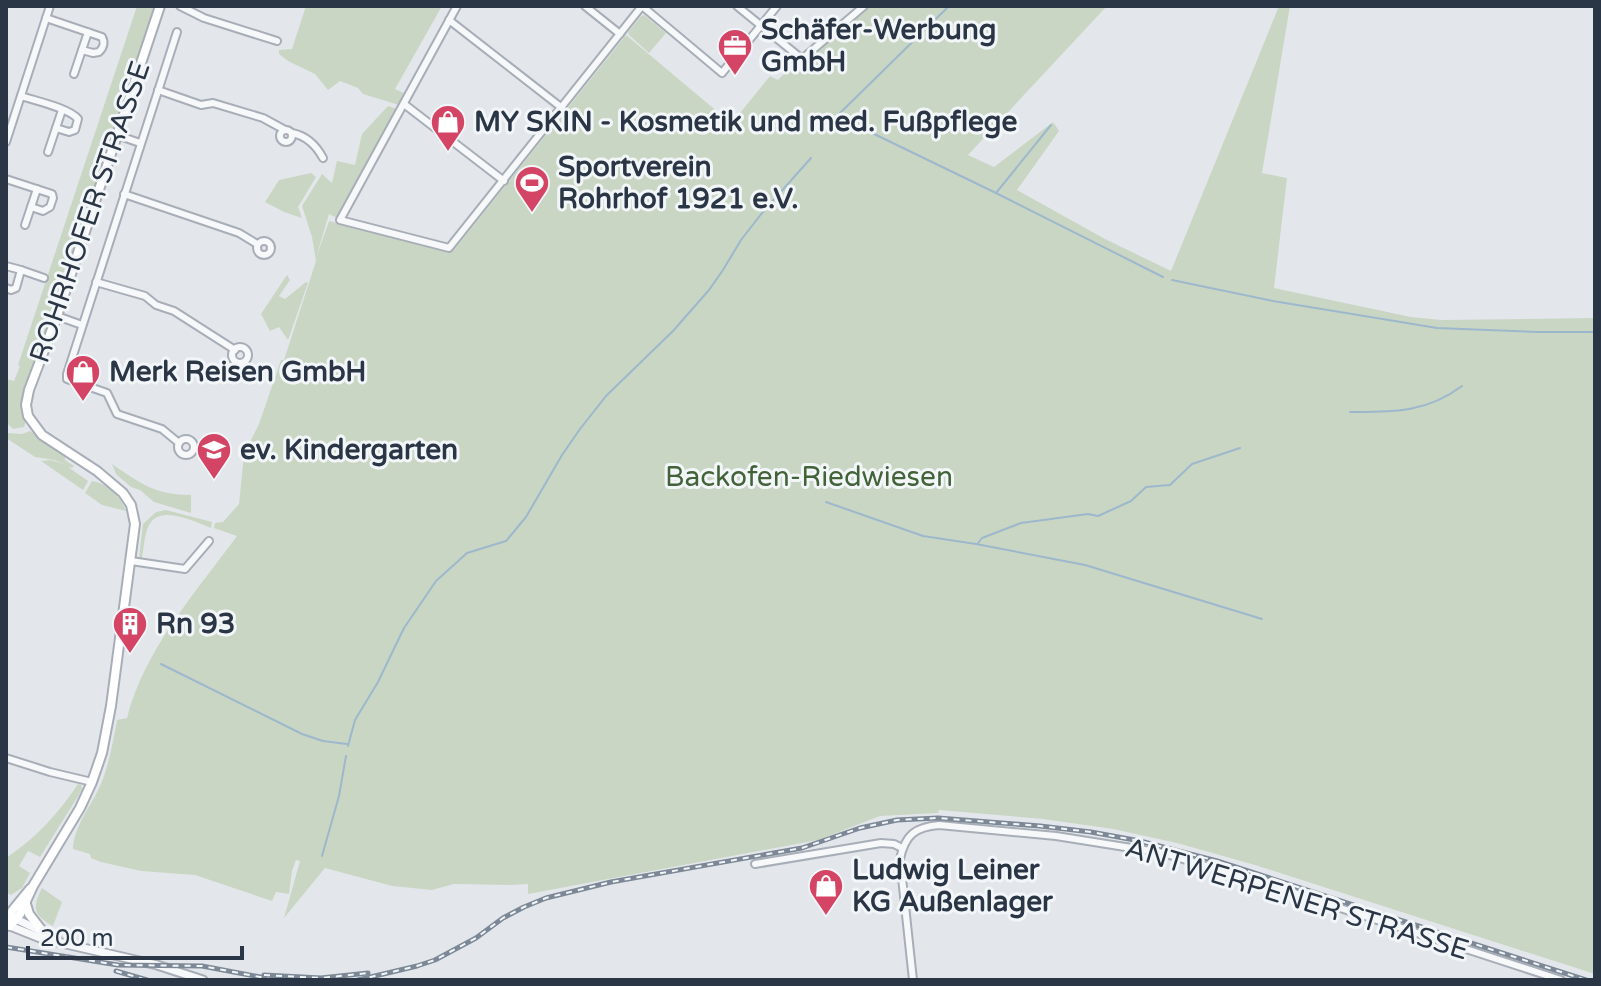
<svg xmlns="http://www.w3.org/2000/svg" width="1601" height="986" font-family="'Varela Round',sans-serif">
<style>
.green{fill:#cad6c4}
.lines{fill:none;stroke-linecap:round;stroke-linejoin:round}
.stream{stroke:#9db8cd;stroke-width:2}
.minor-casing{stroke:#a8aeb7;stroke-width:10}
.tertiary-casing{stroke:#a8aeb7;stroke-width:11}
.secondary-casing{stroke:#a8aeb7;stroke-width:12}
.minor{stroke:#f6f8fa;stroke-width:6}
.tertiary{stroke:#f6f8fa;stroke-width:7}
.secondary{stroke:#fff;stroke-width:8}
.rail-casing{stroke:#7c8896;stroke-width:5}
.rail{stroke:#f3f6f9;stroke-width:2;stroke-dasharray:6;stroke-linecap:butt}
.labels{text-anchor:middle;dominant-baseline:central;stroke-width:6;stroke-linejoin:round;paint-order:stroke}
.poi-label{font-size:28px;font-weight:bold;fill:#2a3645;stroke:#f3f6f9;text-anchor:start}
.street-label{font-size:28px;fill:#2a3645;stroke:#f3f6f9}
.park-label{font-size:28px;fill:#426237;stroke:#f3f6f9}
</style>
<rect width="100%" height="100%" fill="#e3e7ec"/>
<g class="green">
<path d="M137,6H153L152,8L155,9L55,313L24,393C21,406 28,419 24,427L13,429L6,422V379L14,381L20,366L18,365Z"/>
<polygon points="306,6 442,6 395,89 406,94 399,105 363,94 358,88 340,81 328,90 315,74 288,61 279,54 279,50 292,49"/>
<path d="M869,6H1107L968,155L994,167L1053,122L1059,131L1017,190L1105,239L1171,271L1279,6H1290L1262,173L1287,178L1274,288L1411,317L1441,320L1595,318V974L1255,865L1177,843L1113,829L1043,819L939,810L938,813L880,816L818,840L528,894V884L509,885L454,884L432,890L392,886L325,868L284,918L300,861L296,860L292,871L289,894L276,892L272,901L195,875L141,871L101,862L91,858L90,854L73,849C73,828 92,804 101,784C109,764 113,742 117,720L127,718C144,650 196,592 237,536L214,528L215,523L223,522L239,504L244,454L259,424L281,360H284L316,261L312,237L302,206L322,174L332,183L337,161L355,165L362,134L388,106L397,109L337,218L329,214L316,258L329,221L440,248L454,250L626,35L725,118L723,120L731,124L770,76L778,80L798,59L803,62L807,60Z"/>
<polygon points="644,15 666,33 649,53 629,35 628,32 641,16"/>
<polygon points="311,173 316,177 298,207 302,218 284,212 265,202 279,180"/>
<polygon points="287,275 290,280 279,296 285,299 306,282 308,283 288,340 279,327 270,331 261,314"/>
<polygon points="30,431 65,456 65,460 74,466 72,468 68,467 88,481 83,490 41,461 51,460 67,465 54,460 35,457 6,438 8,433 22,434"/>
<path d="M112,464C141,484 156,495 191,495V513L154,502L140,490L131,487L116,474Z"/>
<path d="M92,481C109,484 120,496 126,511L102,505L85,493Z"/>
<path d="M166,510L212,522L211,528C194,522 161,504 149,525C144,535 144,548 142,558H139L143,524L156,512Z"/>
<path d="M78,784L81,785L82,789L77,798L40,857L28,851L19,866L30,873L22,888L11,895L6,892V858C36,838 58,814 78,784Z"/>
<path d="M42,888L62,902L53,926C33,915 32,908 42,888Z"/>
</g>
<g class="lines">
<g class="stream">
<polyline points="949,6 837,116 996,193"/>
<polyline points="1051,125 996,193 1163,277"/>
<polyline points="1172,280 1273,301 1437,328 1538,332 1595,332"/>
<path d="M1350,412C1393,412 1426,413 1462,386"/>
<polyline points="826,502 923,536 976,544 1085,565 1262,619"/>
<polyline points="978,543 982,538 1021,523 1088,514 1098,516 1131,501 1146,487 1170,485 1192,464 1240,448"/>
<polyline points="161,664 302,734 323,741 347,744"/>
<polyline points="348,746 355,720 378,682 404,628 436,581 467,553 506,541 526,517 562,455 580,429 606,396 673,331 709,290 723,270 741,240 762,213 811,158"/>
<polyline points="322,856 339,796 346,756"/>
</g>
<defs>
<g id="minor">
<polyline points="180,6 204,18 277,41"/>
<polyline points="457,6 340,220 449,248 642,6"/>
<polyline points="585,6 620,34"/>
<polyline points="642,6 722,73 777,6"/>
<polyline points="737,6 802,59 864,6"/>
<path d="M46,18L102,37C105,43 104,47 99,52L93,53L82,50L88,32"/>
<polyline points="449,20 562,108"/>
<polyline points="177,32 67,374 67,379 107,393 117,414 162,429 179,443"/>
<polyline points="74,74 82,50"/>
<polyline points="158,90 201,105 213,103 263,118 285,130"/>
<path d="M21,96C36,101 69,108 78,119L75,130L69,132L56,128L62,110"/>
<polyline points="404,104 504,181"/>
<circle cx="286" cy="136" r="6"/>
<path d="M292,133C307,136 316,145 323,158"/>
<polyline points="117,135 140,143"/>
<polyline points="6,142 50,6"/>
<polyline points="48,152 56,128"/>
<polyline points="6,179 52,194 53,198 50,207 43,211 31,207"/>
<polyline points="124,194 239,233 257,244"/>
<polyline points="25,225 37,189"/>
<circle cx="264" cy="248" r="7"/>
<polyline points="6,266 21,270"/>
<polyline points="96,282 145,296 156,305 174,311 235,350"/>
<polyline points="6,288 11,290 16,288 21,270 44,278"/>
<polyline points="57,316 82,325"/>
<circle cx="240" cy="355" r="8"/>
<circle cx="186" cy="447" r="8"/>
<polyline points="131,561 185,569 209,541"/>
<polyline points="6,758 50,772 92,782"/>
<polyline points="755,864 881,843 894,844 902,848"/>
<path d="M913,980L900,859C905,835 915,827 939,825L1056,836L1163,853L1285,890L1561,980"/>
</g>
<g id="tertiary">
<polyline points="14,918 57,939"/>
<polyline points="10,926 40,938 157,965 203,980"/>
</g>
<g id="secondary">
<polyline points="26,904 29,914 43,932"/>
<polyline points="10,925 12,911 30,889"/>
<polyline points="10,926 20,914 33,886 80,808 92,782 102,753 111,706 135,524 131,505 123,493 97,471 42,435 28,416 26,405 29,390 57,316 160,6"/>
</g>
</defs>
<use href="#minor" class="minor-casing"/>
<use href="#tertiary" class="tertiary-casing"/>
<use href="#secondary" class="secondary-casing"/>
<use href="#minor" class="minor"/>
<use href="#tertiary" class="tertiary"/>
<use href="#secondary" class="secondary"/>
<defs>
<g id="rail">
<polyline points="6,947 118,965 202,966 276,980"/>
<polyline points="116,971 147,980"/>
<polyline points="264,975 321,978 368,973"/>
<polyline points="358,980 417,966 435,960 476,938 503,918 524,907 546,898 611,882 802,848 860,828 897,820 938,818 1040,826 1091,832 1140,841 1217,861 1586,980"/>
</g>
</defs>
<use href="#rail" class="rail-casing"/>
<use href="#rail" class="rail"/>
</g>
<defs>
<symbol id="office-pin" viewBox="-11 -11 22 30"><path d="M0 17L-7.5 6A9.5 9.5 0 1 1 7.5 6Z" fill="#d44565" stroke="#f3f6f9"/><path d="M-6-3h4V-5.5h4V-3h4V5H-6ZM-1-4.5V-3h2v-1.5ZM-6 0V1H6V0Z" fill="#fff"/></symbol>
<symbol id="shop-pin" viewBox="-11 -11 22 30"><path d="M0 17L-7.5 6A9.5 9.5 0 1 1 7.5 6Z" fill="#d44565" stroke="#f3f6f9"/><path d="M-5-2.5h2.3a2.7 3.5 0 0 1 5.4 0H5L5.5 6h-11ZM-1.5-2.5h3a1.5 2.3 0 0 0-3 0Z" fill="#fff"/></symbol>
<symbol id="stadium-pin" viewBox="-11 -11 22 30"><path d="M0 17L-7.5 6A9.5 9.5 0 1 1 7.5 6Z" fill="#d44565" stroke="#f3f6f9"/><path d="M0-5a6.5 5 0 1 0 0 10a6.5 5 0 1 0 0-10ZM-3.5-1.8h7v3.6h-7Z" fill="#fff"/></symbol>
<symbol id="school-pin" viewBox="-11 -11 22 30"><path d="M0 17L-7.5 6A9.5 9.5 0 1 1 7.5 6Z" fill="#d44565" stroke="#f3f6f9"/><path d="M0-5L7-2L0 1L-7-2ZM-4 1L0 2.5L4 1V4Q0 6-4 4Z" fill="#fff"/></symbol>
<symbol id="building-pin" viewBox="-11 -11 22 30"><path d="M0 17L-7.5 6A9.5 9.5 0 1 1 7.5 6Z" fill="#d44565" stroke="#f3f6f9"/><path d="M-4-6H4V6H1V3H-1V6H-4ZM-2.5-4.3h1.7v1.8h-1.7ZM.8-4.3h1.7v1.8H.8ZM-2.5-1h1.7V.8h-1.7ZM.8-1h1.7V.8H.8Z" fill="#fff"/></symbol>
</defs>
<g fill-rule="evenodd">
<use href="#office-pin" x="715" y="26" width="40" height="54"/>
<use href="#shop-pin" x="428" y="102" width="40" height="54"/>
<use href="#stadium-pin" x="512" y="163" width="40" height="54"/>
<use href="#shop-pin" x="63" y="352" width="40" height="54"/>
<use href="#school-pin" x="194" y="430" width="40" height="54"/>
<use href="#building-pin" x="110" y="604" width="40" height="54"/>
<use href="#shop-pin" x="806" y="866" width="40" height="54"/>
</g>
<g class="labels">
<g class="poi-label">
<text x="761" y="30">Schäfer-Werbung<tspan x="761" dy="32">GmbH</tspan></text>
<text x="474" y="122">MY SKIN - Kosmetik und med. Fußpflege</text>
<text x="558" y="167">Sportverein<tspan x="558" dy="32">Rohrhof 1921 e.V.</tspan></text>
<text x="109" y="372">Merk Reisen GmbH</text>
<text x="240" y="450">ev. Kindergarten</text>
<text x="156" y="624">Rn 93</text>
<text x="852" y="870">Ludwig Leiner<tspan x="852" dy="32">KG Außenlager</tspan></text>
</g>
<g class="street-label">
<text transform="translate(90 212) rotate(-71)">ROHRHOFER STRASSE</text>
<text transform="translate(1297 899) rotate(17)">ANTWERPENER STRASSE</text>
</g>
<g class="park-label">
<text x="809" y="477">Backofen-Riedwiesen</text>
</g>
</g>
<rect width="1601" height="986" fill="none" stroke="#2a3645" stroke-width="16"/>
<path d="M28 946v12h214v-12" fill="none" stroke="#2a3645" stroke-width="4"/>
<text x="40" y="946" font-size="24" fill="#2a3645" stroke="#f3f6f9" stroke-width="6" paint-order="stroke">200 m</text>
</svg>
